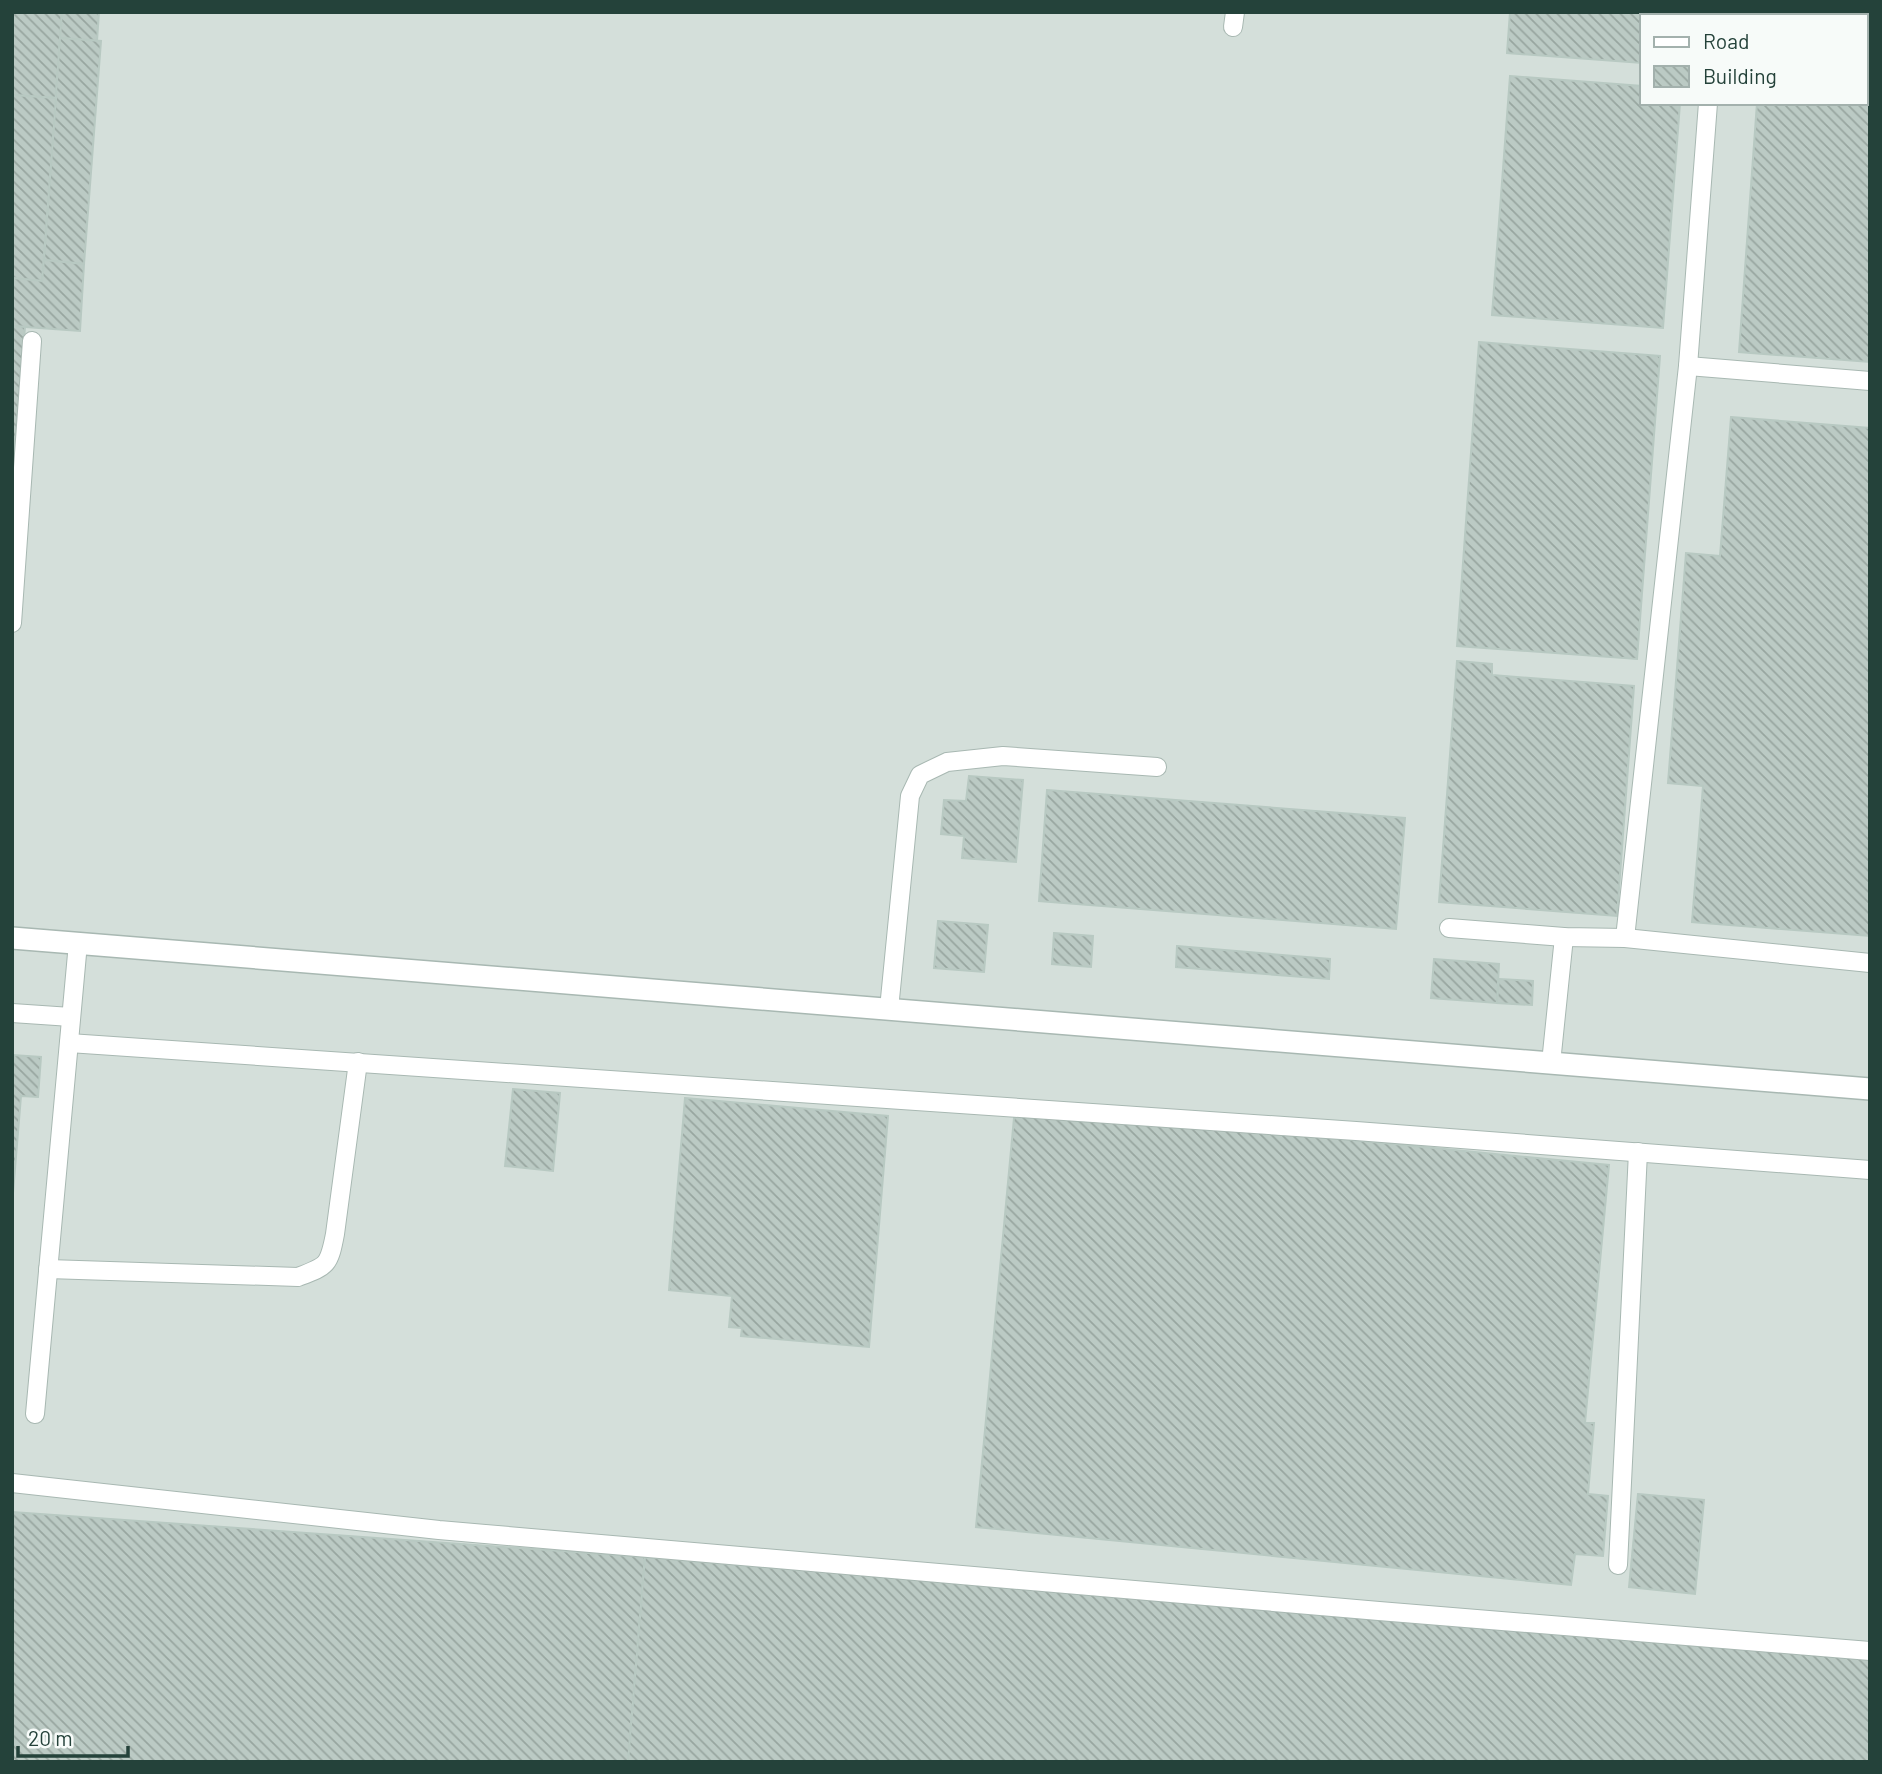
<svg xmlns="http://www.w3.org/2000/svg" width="1882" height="1774" font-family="Barlow,sans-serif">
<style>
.built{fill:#d4dfda;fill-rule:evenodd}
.building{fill:url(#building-back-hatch);stroke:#b8c9c2;stroke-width:2}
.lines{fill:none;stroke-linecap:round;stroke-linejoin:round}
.service-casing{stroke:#a8b8b2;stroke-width:20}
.minor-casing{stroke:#a8b8b2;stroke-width:24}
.service{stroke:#fff;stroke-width:18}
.minor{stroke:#fff;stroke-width:21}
</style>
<defs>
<pattern id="building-back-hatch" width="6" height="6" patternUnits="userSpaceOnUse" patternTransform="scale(1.75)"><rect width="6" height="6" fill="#bbcac4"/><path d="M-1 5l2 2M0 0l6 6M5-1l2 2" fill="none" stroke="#98a6a0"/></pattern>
</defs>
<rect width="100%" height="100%" fill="#e6efeb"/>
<path class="built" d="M12,12H1870V1762H12ZM1642,16H1866V103H1642Z"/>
<g class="building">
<polygon points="12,12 62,12 56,98 12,95"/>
<polygon points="62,12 99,12 97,41 60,38"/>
<polygon points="1510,12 1680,12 1679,16 1642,16 1642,63 1507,53"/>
<polygon points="1764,12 1870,12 1870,362 1739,352 1757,103 1866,103 1866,16 1764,16"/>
<polygon points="60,38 101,41 84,264 44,260"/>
<polygon points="1510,76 1642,86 1642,103 1680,103 1663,328 1492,315"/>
<polygon points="12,95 56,98 42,281 12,278"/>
<polygon points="44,260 84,264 80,331 12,326 12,278 42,281"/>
<polygon points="12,326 25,327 12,480"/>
<polygon points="1479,342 1660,356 1637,659 1457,646"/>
<polygon points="1731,417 1870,428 1870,936 1692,922 1703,786 1668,783 1686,553 1720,556"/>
<polygon points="1457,661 1492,664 1492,675 1634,686 1617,916 1439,902"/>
<polygon points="969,776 1023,780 1016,862 962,858 964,836 941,834 944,800 966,801"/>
<polygon points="1047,790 1405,818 1396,929 1039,901"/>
<polygon points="938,921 988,925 984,972 934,968"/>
<polygon points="1054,933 1093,936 1091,967 1052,964"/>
<polygon points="1177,946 1330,959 1329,979 1176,967"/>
<polygon points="1434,959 1499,964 1497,1003 1431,998"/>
<polygon points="1499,979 1533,981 1532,1005 1497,1003"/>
<polygon points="12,1055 41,1057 38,1097 21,1096 12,1205"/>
<polygon points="513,1089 560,1093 553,1171 505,1166"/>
<polygon points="685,1098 888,1116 869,1347 741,1336 742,1328 729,1327 732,1296 669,1290"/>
<polygon points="1015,1107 1609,1165 1585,1423 1594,1423 1588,1494 1608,1496 1603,1556 1575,1554 1571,1585 976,1527"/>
<polygon points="1638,1494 1704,1500 1695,1594 1629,1587"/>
<polygon points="12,1512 645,1557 628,1762 12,1762"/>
<polygon points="645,1557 1870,1658 1870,1762 628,1762"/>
</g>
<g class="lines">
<defs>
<g id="service">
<polyline points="1715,16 1715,12"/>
<polyline points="1233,27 1235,12"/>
<polyline points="1688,366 1870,381"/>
<polyline points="12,623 32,341"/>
<polyline points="1449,928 1564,937 1625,938 1870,963"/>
<polyline points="1625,938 1688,366 1708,103"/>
<polyline points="889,1009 910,796 920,775 947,762 1003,756 1157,767"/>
<polyline points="12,1013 71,1017"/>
<polyline points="69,1043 1356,1131 1870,1170"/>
<polyline points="1551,1063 1564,937"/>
<path d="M48,1269L298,1277C327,1266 329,1266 335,1234L358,1062"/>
<polyline points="35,1414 78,943"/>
<polyline points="12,1483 439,1530 1379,1611 1870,1651"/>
<polyline points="1618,1565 1638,1152"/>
</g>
<polyline id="minor" points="12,938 1870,1089"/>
</defs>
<use href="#service" class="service-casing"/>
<use href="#minor" class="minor-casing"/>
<use href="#service" class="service"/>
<use href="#minor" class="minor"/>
</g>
<rect width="1882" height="1774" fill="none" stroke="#24423a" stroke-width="28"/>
<rect x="1640" y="14" width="228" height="91" fill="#f7fbf9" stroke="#a3b1ad" stroke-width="2"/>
<rect x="1654" y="37" width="35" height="10" fill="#ffffff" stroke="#a3b1ad" stroke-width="2"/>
<text x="1703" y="49" font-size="21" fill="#24423a">Road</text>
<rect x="1654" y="66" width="35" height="21" fill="url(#building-back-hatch)" stroke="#a3b1ad" stroke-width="2"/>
<text x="1703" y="84" font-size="21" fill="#24423a">Building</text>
<path d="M18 1746v10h110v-10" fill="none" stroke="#24423a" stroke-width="3.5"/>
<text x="28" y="1746" font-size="21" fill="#24423a" stroke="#f7fbf9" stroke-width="5" paint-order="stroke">20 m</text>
</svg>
